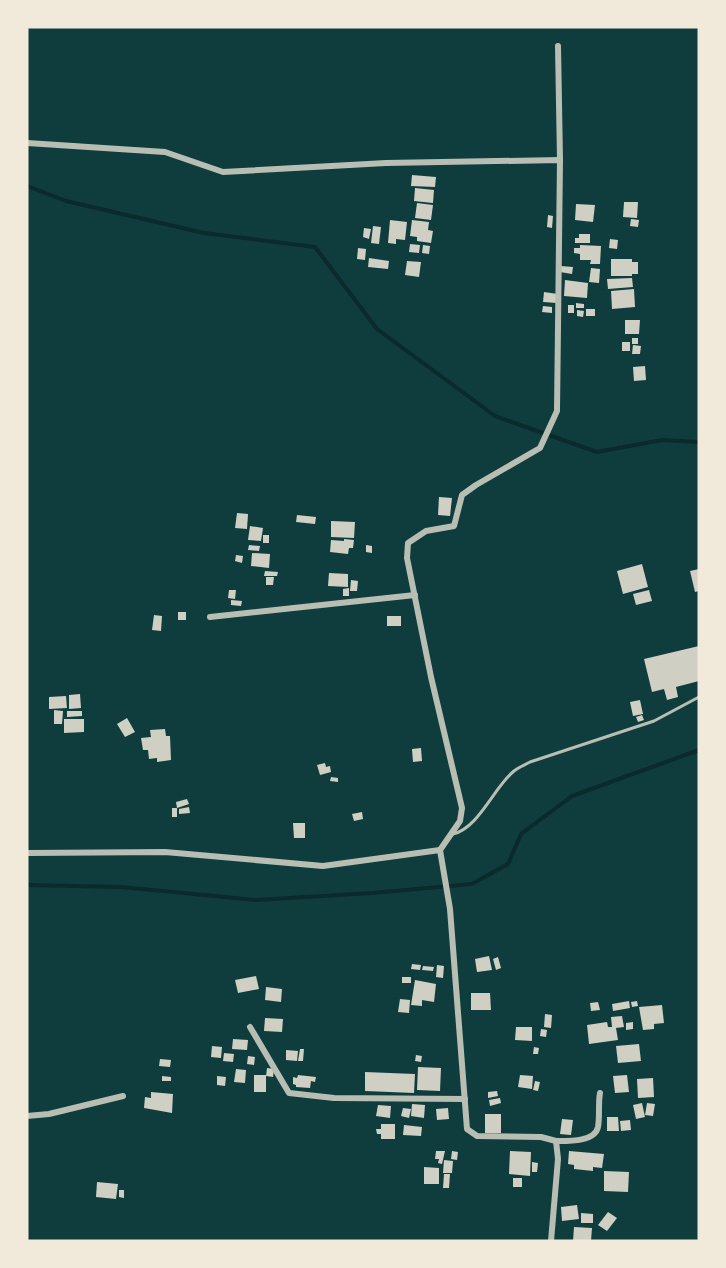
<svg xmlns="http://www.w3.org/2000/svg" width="726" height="1268" font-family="Raleway,sans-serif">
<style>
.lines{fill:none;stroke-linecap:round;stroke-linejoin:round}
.stream{stroke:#0a2a2b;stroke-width:4}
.building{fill:#cfcfc3}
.service{stroke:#b8beb3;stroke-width:3}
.minor{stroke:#b8beb3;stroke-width:6}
</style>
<rect width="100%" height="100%" fill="#0f3d3e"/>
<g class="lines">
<g class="stream">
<polyline points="27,186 66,201 204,233 315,247 377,329 495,416 597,452 662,440 699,442"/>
<polyline points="27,885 121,887 256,900 372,893 472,884 508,864 521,834 572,796 699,750"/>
</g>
</g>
<g class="building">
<polygon points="412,175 436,177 435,187 411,186"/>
<polygon points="415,188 434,190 433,203 414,201"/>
<polygon points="624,202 638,202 637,218 623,217"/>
<polygon points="417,203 433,205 431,220 415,218"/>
<polygon points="576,204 595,205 593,222 575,220"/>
<polygon points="548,215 553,216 552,228 547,227"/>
<polygon points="631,219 639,220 638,227 630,226"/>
<polygon points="390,220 407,222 405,240 396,239 396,244 388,243"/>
<polygon points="412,220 429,222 428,230 433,231 431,243 417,241 417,237 410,236"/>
<polygon points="373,226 381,227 379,244 371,243"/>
<polygon points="364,228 371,229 369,239 363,237"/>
<polygon points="579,234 590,234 590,243 575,243 575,238 579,238"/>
<polygon points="610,239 618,240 617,249 609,248"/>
<polygon points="410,244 420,245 419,253 409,252"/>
<polygon points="423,245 430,246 429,254 422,253"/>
<polygon points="580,245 601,246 600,264 590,264 591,260 580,260 580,254 574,253 574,248 580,248"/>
<polygon points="358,248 366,249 365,260 357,259"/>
<polygon points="369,258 389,261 388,269 368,267"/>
<polygon points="611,259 632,259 632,262 638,262 638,274 632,274 632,276 611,276"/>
<polygon points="407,261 421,262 419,277 405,275"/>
<polygon points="561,266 573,267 572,274 560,272"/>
<polygon points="591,268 600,269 599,283 589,282"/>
<polygon points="632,278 633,287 608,289 607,279"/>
<polygon points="565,280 588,283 587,298 564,296"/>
<polygon points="634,289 635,307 612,309 611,291"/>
<polygon points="544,292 558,294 557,303 543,302"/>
<polygon points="576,303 584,304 584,308 576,308"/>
<rect x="568" y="305" width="6" height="8"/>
<polygon points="543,306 552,307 552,313 542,312"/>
<rect x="586" y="309" width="9" height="7"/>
<polygon points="577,310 584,311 583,317 577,316"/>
<polygon points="625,320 640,320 639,334 625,334"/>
<rect x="632" y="338" width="6" height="6"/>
<rect x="622" y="342" width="8" height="9"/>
<polygon points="633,345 641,346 640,354 632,354"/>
<polygon points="645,366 646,380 634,381 633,367"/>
<polygon points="439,497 452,498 450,516 438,515"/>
<polygon points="237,513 248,514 247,529 235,528"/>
<polygon points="297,515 316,517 315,524 296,522"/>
<polygon points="331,521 355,522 354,538 331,537"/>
<polygon points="250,526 263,528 261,541 248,540"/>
<rect x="263" y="535" width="6" height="8"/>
<polygon points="344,539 354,540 353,548 349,548 348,554 330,552 331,540 344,541"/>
<polygon points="249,545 260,546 259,551 248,550"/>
<polygon points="366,545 372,546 372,553 366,552"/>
<polygon points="252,553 270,554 269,568 251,566"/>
<polygon points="236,555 243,556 242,563 235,561"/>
<polygon points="642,564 648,587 623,594 617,571"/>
<polygon points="699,569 699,591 695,592 690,571"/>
<polygon points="265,571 278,572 277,576 264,576"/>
<polygon points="329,573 348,574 348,587 328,586"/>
<polygon points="266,577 274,577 273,585 266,585"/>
<polygon points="351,580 358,581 357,591 350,591"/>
<polygon points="349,588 349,596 343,596 343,589"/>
<polygon points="229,590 236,590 235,599 228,598"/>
<polygon points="649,590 652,601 636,605 633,594"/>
<polygon points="231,600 242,601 241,606 231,605"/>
<rect x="178" y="612" width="8" height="8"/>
<polygon points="154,615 162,616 161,631 152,630"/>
<rect x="387" y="616" width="14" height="10"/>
<polygon points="699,646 699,681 676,687 678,697 667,700 664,689 652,692 644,659"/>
<polygon points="80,694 81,708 69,709 69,695"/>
<polygon points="66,696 67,708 49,709 49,697"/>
<polygon points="640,700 643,714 633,716 630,702"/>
<polygon points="54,710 63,711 62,724 54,724"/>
<polygon points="67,711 82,711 82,716 67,717"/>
<polygon points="642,715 644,720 638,722 636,717"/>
<polygon points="127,718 135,732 125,737 117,724"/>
<polygon points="64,719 84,719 84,732 64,733"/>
<polygon points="165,729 166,736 170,736 171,760 157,762 157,758 149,759 148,750 143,750 141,738 151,737 150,730"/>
<polygon points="421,748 422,761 413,762 412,749"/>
<polygon points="325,763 326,767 330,766 331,772 320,775 317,765"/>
<polygon points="331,777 338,778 338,782 330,781"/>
<polygon points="187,799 189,804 177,808 176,802"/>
<polygon points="189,807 190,813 179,814 179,809"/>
<rect x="172" y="808" width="5" height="9"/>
<polygon points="362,812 363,819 354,821 352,814"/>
<polygon points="293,823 305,823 305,838 294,838"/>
<polygon points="489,956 492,970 477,972 475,959"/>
<polygon points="498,957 501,968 496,970 493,959"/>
<polygon points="412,964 421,965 420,970 411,969"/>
<polygon points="437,965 444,966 443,978 436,977"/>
<polygon points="423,966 434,967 433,971 422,970"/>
<polygon points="256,976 259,989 238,993 235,980"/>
<rect x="402" y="977" width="9" height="6"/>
<polygon points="415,980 436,984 434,1002 422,1000 422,1006 411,1005"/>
<polygon points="266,987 282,989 281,1002 265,1000"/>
<polygon points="471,993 490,993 491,1010 471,1010"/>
<polygon points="400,999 410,1000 409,1013 398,1012"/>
<polygon points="629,1001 630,1008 613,1011 612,1004"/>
<polygon points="637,1001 638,1006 632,1007 631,1002"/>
<polygon points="598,1002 600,1010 591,1011 590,1003"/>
<polygon points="662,1005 664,1023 654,1024 654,1029 643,1030 639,1007"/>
<polygon points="545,1014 552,1015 551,1028 544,1027"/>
<polygon points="622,1016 624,1027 616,1028 618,1040 589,1044 587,1025 607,1022 608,1027 612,1027 611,1017"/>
<polygon points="265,1018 283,1019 282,1032 264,1031"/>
<polygon points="633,1022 633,1029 626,1030 626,1023"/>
<polygon points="516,1027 532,1027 532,1041 515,1040"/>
<polygon points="541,1029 547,1030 546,1037 540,1036"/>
<polygon points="233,1039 248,1040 247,1050 232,1049"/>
<polygon points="639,1044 641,1061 618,1063 616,1046"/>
<polygon points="212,1046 222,1047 221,1058 211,1057"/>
<polygon points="534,1047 539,1048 538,1054 533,1054"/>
<polygon points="300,1049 304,1049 303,1061 298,1061"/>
<polygon points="286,1050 298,1051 297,1061 286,1060"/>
<polygon points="224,1053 234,1054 233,1062 223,1061"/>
<polygon points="416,1055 422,1056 421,1062 415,1061"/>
<polygon points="248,1056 255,1057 254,1065 247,1064"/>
<polygon points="160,1059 171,1060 170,1067 159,1066"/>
<polygon points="418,1067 441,1068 440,1091 417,1090"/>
<polygon points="267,1068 274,1069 273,1077 266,1076"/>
<polygon points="236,1069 246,1070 245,1083 234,1082"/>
<polygon points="365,1072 415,1074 414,1093 365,1091"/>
<rect x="254" y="1075" width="12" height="17"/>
<polygon points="298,1075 316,1077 315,1082 311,1081 310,1088 296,1087 296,1085 293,1084 293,1077 297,1078"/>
<polygon points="520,1075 533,1076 532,1089 518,1087"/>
<polygon points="627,1075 629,1092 615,1093 613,1076"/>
<polygon points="162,1076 171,1077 171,1081 162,1081"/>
<polygon points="217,1076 226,1077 225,1086 217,1085"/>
<polygon points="653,1078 654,1097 638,1098 637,1079"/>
<polygon points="535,1081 540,1082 538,1091 533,1090"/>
<polygon points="497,1091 498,1096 488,1098 488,1092"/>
<polygon points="151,1092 173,1094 172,1113 144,1108 145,1097 151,1098"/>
<polygon points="500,1098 501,1103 490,1106 489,1100"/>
<polygon points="642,1103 645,1117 636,1119 633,1105"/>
<polygon points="647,1103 655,1104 653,1116 645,1115"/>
<polygon points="412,1104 425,1105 424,1118 411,1116"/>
<polygon points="378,1105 391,1106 390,1118 376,1116"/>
<polygon points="403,1108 411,1109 409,1118 401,1116"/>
<polygon points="448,1108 449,1119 437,1120 436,1109"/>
<rect x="485" y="1114" width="16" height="19"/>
<polygon points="607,1117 618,1117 619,1131 607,1131"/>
<polygon points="562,1119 573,1120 571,1135 560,1134"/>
<polygon points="630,1120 631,1130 621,1131 620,1121"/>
<polygon points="381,1124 395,1124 395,1139 381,1139 381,1134 377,1134 376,1129 381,1129"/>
<polygon points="404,1125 422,1127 421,1136 403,1135"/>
<polygon points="436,1151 445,1151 442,1164 438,1163 439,1159 435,1159"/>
<polygon points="452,1151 458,1152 457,1160 451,1159"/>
<polygon points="510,1151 531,1152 530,1176 509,1174"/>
<polygon points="569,1151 604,1154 602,1168 593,1167 593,1171 574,1169 574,1165 568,1164"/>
<polygon points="444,1160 453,1161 452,1173 443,1173"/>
<polygon points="532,1162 538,1163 537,1172 532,1172"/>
<polygon points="424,1167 439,1168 439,1184 424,1184"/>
<polygon points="604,1171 629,1172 628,1192 604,1191"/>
<polygon points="444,1174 450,1174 449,1188 443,1188"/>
<rect x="513" y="1178" width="9" height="9"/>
<polygon points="97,1182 118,1184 116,1199 96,1197"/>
<polygon points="119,1190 124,1190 124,1198 119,1197"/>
<polygon points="577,1205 579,1219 562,1221 561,1207"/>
<polygon points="608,1212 617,1218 607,1231 598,1225"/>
<polygon points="581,1213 593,1214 593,1223 581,1223"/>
<polygon points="574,1227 592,1228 591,1241 573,1241"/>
</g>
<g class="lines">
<path class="service" d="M453,834C479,828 494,787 514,771C519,767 525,765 530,762L654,721L699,697"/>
<g class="minor">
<polyline points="558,46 560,160"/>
<polyline points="27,143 165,152 223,172 386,163 560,160 557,411 540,448 476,485 462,495 454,526 426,531 408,543 407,558 431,677 462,808 460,821 440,850 450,909 467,1129 477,1136 541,1137 556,1141 558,1159 551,1241"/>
<polyline points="210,617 415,595"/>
<polyline points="27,853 165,852 323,866 440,850"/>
<polyline points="250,1027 289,1093 334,1098 465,1099"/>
<polyline points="27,1116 49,1114 123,1096"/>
<path d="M556,1141C568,1141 595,1142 598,1127C600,1115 598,1104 600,1093"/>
</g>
</g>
<rect width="726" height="1268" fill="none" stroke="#f1e9da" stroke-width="57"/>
</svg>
